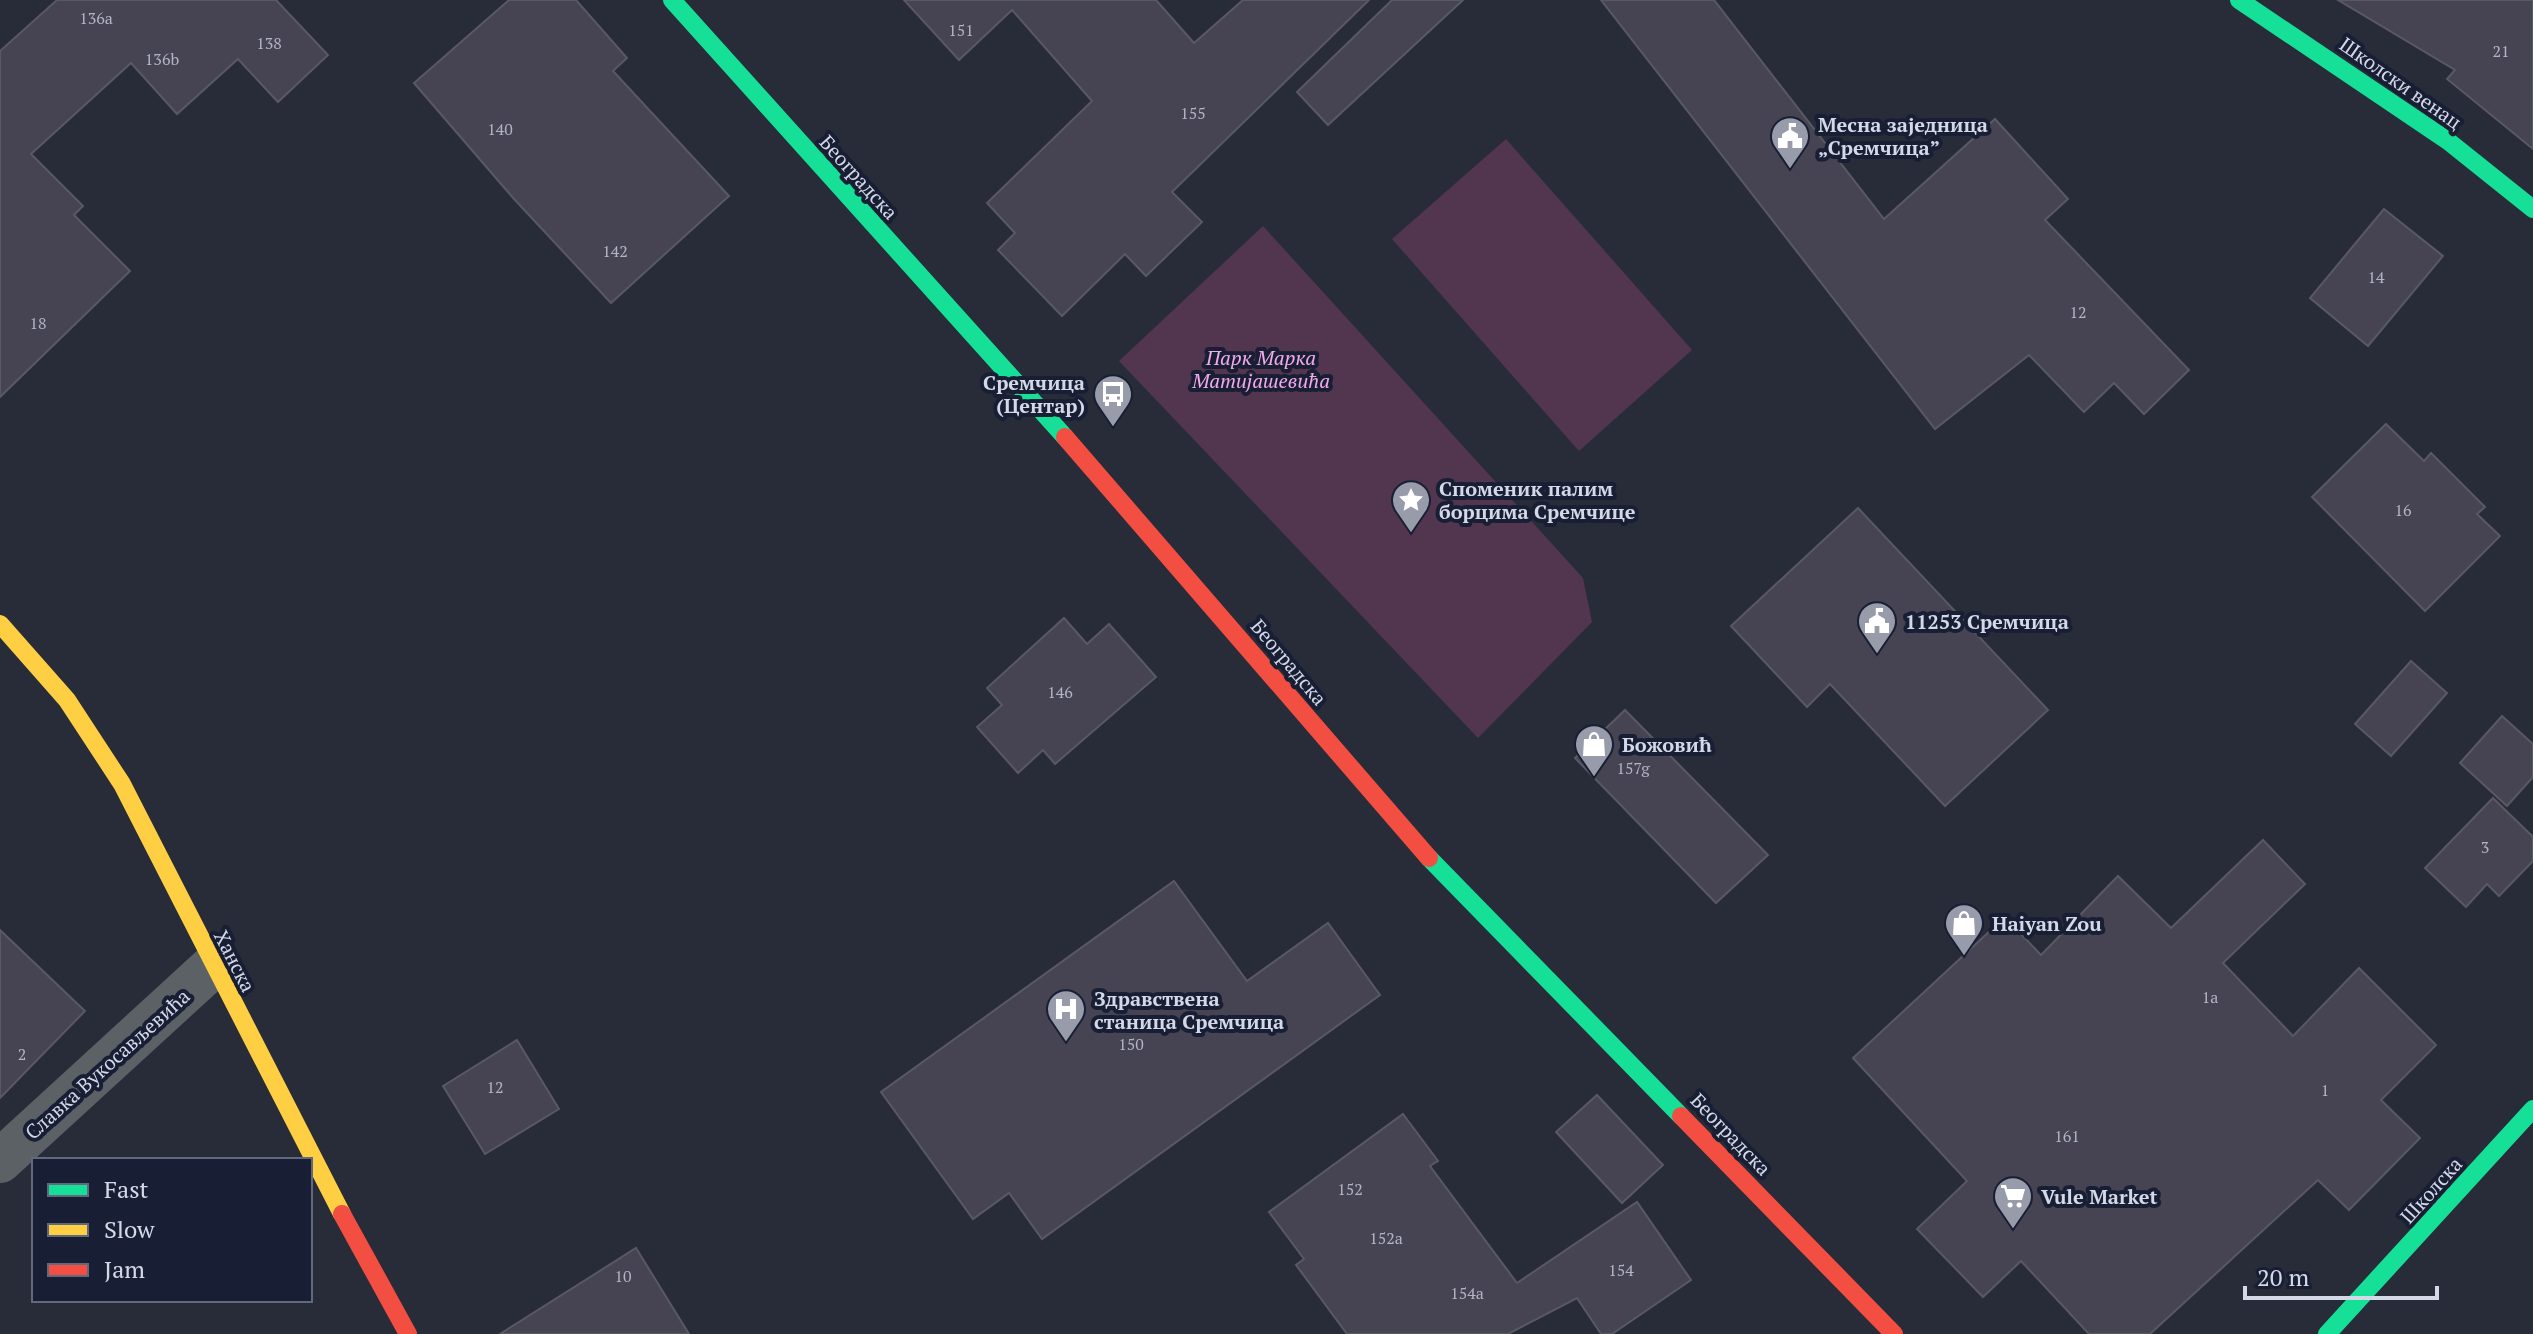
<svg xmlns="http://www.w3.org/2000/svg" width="2533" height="1334" font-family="'PT Serif',serif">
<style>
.green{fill:#52364f}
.building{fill:#464353;stroke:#595963;stroke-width:2}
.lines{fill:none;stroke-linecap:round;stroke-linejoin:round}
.street{stroke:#5c6165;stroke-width:44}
.fast{stroke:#16e098;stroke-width:18}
.slow{stroke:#ffcf43;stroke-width:18}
.jam{stroke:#f24e42;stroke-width:18}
.labels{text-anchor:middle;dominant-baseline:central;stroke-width:8;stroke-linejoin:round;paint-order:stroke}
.number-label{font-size:16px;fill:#b0b4c3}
.street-label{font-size:20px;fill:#d4d9e8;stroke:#181f35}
.poi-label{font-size:20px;font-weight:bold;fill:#d4d9e8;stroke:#181f35;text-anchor:start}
.park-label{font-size:20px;font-style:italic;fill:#f4a9e8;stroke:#181f35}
</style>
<rect width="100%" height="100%" fill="#282c38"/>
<g class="green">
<polygon points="1506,139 1692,350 1579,451 1392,239"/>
<polygon points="1263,226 1583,578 1592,622 1478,738 1119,361"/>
</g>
<g class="building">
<polygon points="57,0 276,0 328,55 278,102 238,59 177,114 131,63 31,154 83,206 74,215 130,271 0,397 0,51"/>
<polygon points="509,0 576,0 627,58 613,71 729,196 611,303 514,199 414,83"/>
<polygon points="904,0 1156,0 1194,43 1243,0 1369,0 1172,192 1202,222 1146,276 1125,254 1062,316 998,250 1015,233 987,203 1092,101 1012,10 959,60"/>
<polygon points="1392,0 1463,0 1328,125 1297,92"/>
<polygon points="1601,0 1714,0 1884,219 1995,119 2068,199 2045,220 2189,370 2144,414 2114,383 2084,412 2029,355 1935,429"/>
<polygon points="2338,0 2533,0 2533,149 2447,79 2455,70"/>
<polygon points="2384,209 2443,256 2368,346 2310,298"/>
<polygon points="2386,424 2424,461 2431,453 2485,507 2477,514 2500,536 2425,611 2312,497"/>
<polygon points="1858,508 2048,710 1945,806 1830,684 1807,707 1731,626"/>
<polygon points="1064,618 1087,644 1109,624 1156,677 1055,764 1043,750 1018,773 977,727 1002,705 987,688"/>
<polygon points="2411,661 2447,693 2391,756 2355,724"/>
<polygon points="1625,710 1768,855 1716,903 1575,758"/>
<polygon points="2502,716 2533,744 2533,777 2507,806 2460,763"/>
<polygon points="2493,798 2533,837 2533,861 2499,896 2487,884 2466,907 2425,868"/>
<polygon points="2263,840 2305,884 2223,963 2293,1036 2359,968 2436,1045 2381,1100 2420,1138 2349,1210 2318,1180 2150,1334 2089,1334 2021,1261 1983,1297 1917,1229 1967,1181 1853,1058 2005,917 2041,955 2118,876 2171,928"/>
<polygon points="1174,881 1247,981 1328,923 1380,995 1042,1239 1009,1193 973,1219 881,1092"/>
<polygon points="0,930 85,1011 0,1098"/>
<polygon points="517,1040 559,1109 485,1154 443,1086"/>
<polygon points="1597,1095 1663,1165 1622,1203 1556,1132"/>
<polygon points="1403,1114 1438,1161 1430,1166 1517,1283 1637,1202 1691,1280 1612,1334 1601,1334 1577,1298 1508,1334 1347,1334 1296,1265 1304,1259 1269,1212"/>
<polygon points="636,1248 689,1334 500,1334"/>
</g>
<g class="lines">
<polyline class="street" points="0,1161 213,966"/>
<g class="fast">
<polyline points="672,0 1065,437"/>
<polyline points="2239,0 2448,141 2533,209"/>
<polyline points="1429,858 1681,1116"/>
<polyline points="2327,1334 2533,1109"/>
</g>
<polyline class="slow" points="0,624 67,700 122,784 342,1214"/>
<g class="jam">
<polyline points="1065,437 1429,858"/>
<polyline points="1681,1116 1894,1334"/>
<polyline points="342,1214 408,1334"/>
</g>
</g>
<defs>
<symbol id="civic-pin" viewBox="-11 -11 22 30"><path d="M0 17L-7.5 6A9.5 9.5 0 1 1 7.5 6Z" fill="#989caa" stroke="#181f35"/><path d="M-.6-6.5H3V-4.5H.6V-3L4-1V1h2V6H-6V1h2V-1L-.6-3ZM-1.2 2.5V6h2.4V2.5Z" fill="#fff"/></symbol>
<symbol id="bus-pin" viewBox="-11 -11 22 30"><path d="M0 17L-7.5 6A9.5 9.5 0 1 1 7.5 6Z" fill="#989caa" stroke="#181f35"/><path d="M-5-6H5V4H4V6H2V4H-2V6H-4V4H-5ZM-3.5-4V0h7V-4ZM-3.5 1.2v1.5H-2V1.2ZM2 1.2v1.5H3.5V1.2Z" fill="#fff"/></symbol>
<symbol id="sight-pin" viewBox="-11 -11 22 30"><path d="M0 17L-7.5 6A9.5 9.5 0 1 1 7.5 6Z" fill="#989caa" stroke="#181f35"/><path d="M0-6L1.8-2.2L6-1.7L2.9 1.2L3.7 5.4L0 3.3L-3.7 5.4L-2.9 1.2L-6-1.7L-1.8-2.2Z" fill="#fff"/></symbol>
<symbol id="shop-pin" viewBox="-11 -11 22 30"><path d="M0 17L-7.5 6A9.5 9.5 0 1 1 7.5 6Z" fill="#989caa" stroke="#181f35"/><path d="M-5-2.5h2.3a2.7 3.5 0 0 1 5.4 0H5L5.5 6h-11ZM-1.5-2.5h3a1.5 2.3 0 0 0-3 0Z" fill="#fff"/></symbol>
<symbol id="hospital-pin" viewBox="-11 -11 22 30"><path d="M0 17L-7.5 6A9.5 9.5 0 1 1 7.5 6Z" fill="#989caa" stroke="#181f35"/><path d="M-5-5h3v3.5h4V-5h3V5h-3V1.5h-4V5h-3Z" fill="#fff"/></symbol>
<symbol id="supermarket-pin" viewBox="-11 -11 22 30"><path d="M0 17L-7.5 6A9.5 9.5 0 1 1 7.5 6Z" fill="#989caa" stroke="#181f35"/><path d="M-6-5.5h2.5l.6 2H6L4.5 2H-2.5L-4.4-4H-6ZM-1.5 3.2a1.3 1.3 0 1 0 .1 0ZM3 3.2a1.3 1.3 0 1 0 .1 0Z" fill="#fff"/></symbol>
</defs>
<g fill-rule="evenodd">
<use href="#civic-pin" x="1768" y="114" width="44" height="60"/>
<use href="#bus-pin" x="1091" y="372" width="44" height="60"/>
<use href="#sight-pin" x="1389" y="478" width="44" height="60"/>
<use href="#civic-pin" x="1855" y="599" width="44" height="60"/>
<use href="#shop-pin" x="1572" y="722" width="44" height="60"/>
<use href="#shop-pin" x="1942" y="901" width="44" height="60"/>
<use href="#hospital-pin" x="1044" y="987" width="44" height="60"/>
<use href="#supermarket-pin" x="1991" y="1174" width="44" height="60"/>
</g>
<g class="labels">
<g class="number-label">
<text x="96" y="18">136a</text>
<text x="961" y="30">151</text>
<text x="269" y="43">138</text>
<text x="2501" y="51">21</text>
<text x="162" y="59">136b</text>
<text x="1193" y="113">155</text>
<text x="500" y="129">140</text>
<text x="615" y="251">142</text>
<text x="2376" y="277">14</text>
<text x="2078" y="312">12</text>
<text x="38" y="323">18</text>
<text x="2403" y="510">16</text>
<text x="1060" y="692">146</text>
<text x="1633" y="768">157g</text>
<text x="2485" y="847">3</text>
<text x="2210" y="997">1a</text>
<text x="1131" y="1044">150</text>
<text x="22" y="1054">2</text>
<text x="495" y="1087">12</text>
<text x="2325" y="1090">1</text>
<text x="2067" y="1136">161</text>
<text x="1350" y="1189">152</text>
<text x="1386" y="1238">152a</text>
<text x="1621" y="1270">154</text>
<text x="623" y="1276">10</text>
<text x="1467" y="1293">154a</text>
</g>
<g class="street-label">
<text transform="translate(2401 83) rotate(35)">Школски венац</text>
<text transform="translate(859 177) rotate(48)">Београдска</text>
<text transform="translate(1289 662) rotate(50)">Београдска</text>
<text transform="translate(235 961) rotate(63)">Ханска</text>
<text transform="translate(107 1064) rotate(-42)">Славка Вукосављевића</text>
<text transform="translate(1731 1134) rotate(46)">Београдска</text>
<text transform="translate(2431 1190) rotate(-48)">Школска</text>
</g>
<g class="poi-label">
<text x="1818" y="124">Месна заједница<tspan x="1818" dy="23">„Сремчица”</tspan></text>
<text x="1085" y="382" text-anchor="end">Сремчица<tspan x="1085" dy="23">(Центар)</tspan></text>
<text x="1439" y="488">Споменик палим<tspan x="1439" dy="23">борцима Сремчице</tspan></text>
<text x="1905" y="621">11253 Сремчица</text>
<text x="1622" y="744">Божовић</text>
<text x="1992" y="923">Haiyan Zou</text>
<text x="1094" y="998">Здравствена<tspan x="1094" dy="23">станица Сремчица</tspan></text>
<text x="2041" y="1196">Vule Market</text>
</g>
<g class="park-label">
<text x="1261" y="357">Парк Марка<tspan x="1261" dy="23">Матијашевића</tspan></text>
</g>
</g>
<rect x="32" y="1158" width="280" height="144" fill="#181f35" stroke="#63697d" stroke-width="2"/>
<rect x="48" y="1184" width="40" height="12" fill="#16e098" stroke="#63697d" stroke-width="2"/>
<text x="104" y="1198" font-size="24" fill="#d4d9e8">Fast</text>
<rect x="48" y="1224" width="40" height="12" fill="#ffcf43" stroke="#63697d" stroke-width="2"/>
<text x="104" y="1238" font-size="24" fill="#d4d9e8">Slow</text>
<rect x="48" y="1264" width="40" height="12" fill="#f24e42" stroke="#63697d" stroke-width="2"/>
<text x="104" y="1278" font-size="24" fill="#d4d9e8">Jam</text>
<path d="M2245 1286v12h192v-12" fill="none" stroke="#d4d9e8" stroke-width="4"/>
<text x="2257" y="1286" font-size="24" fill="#d4d9e8" stroke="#181f35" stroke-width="6" paint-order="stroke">20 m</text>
</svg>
